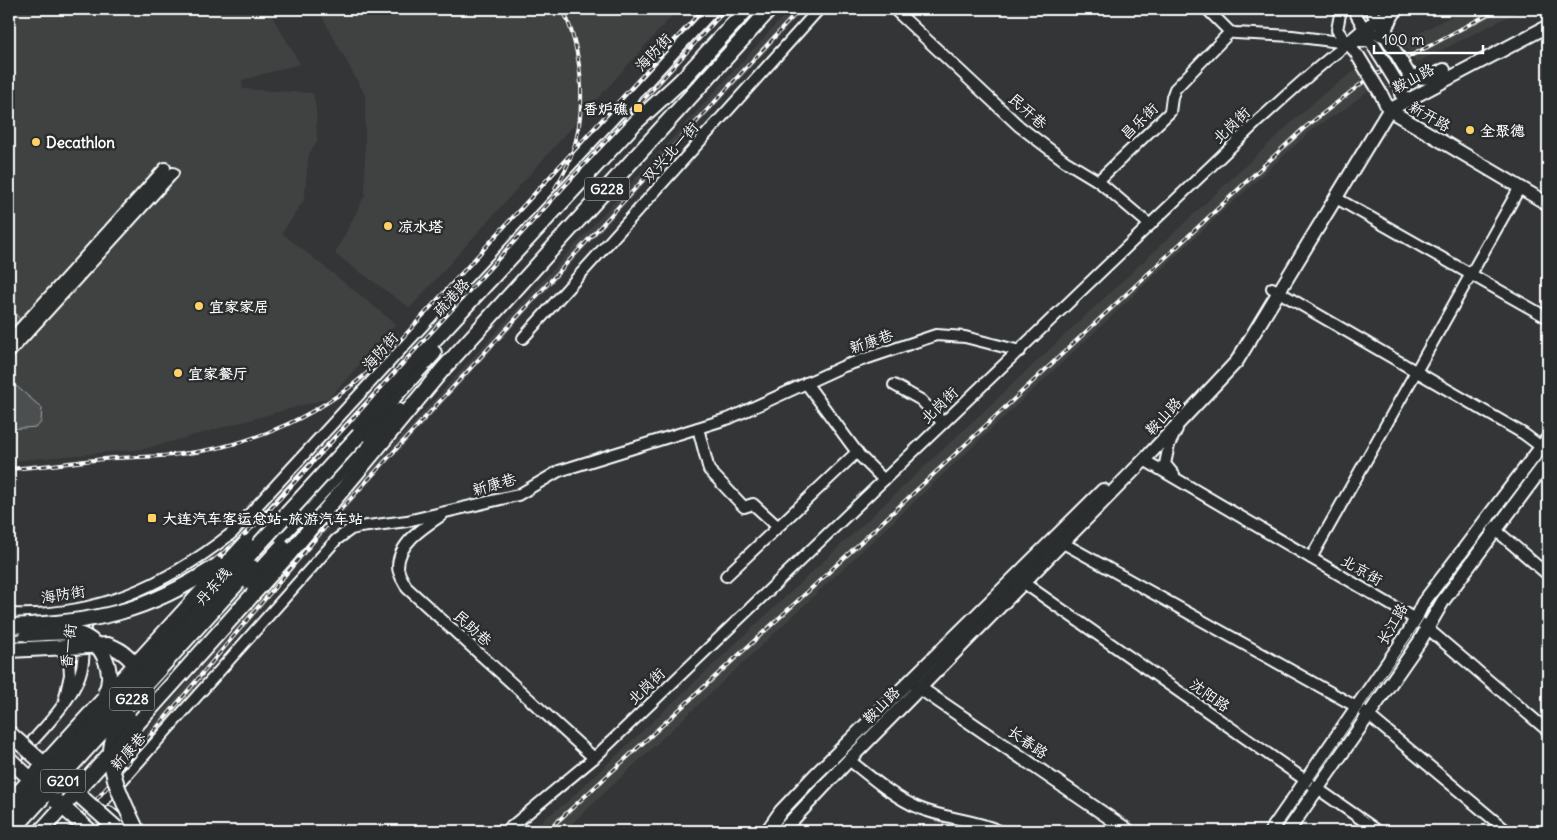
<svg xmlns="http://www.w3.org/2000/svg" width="1557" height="840" font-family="Delius,'LXGW WenKai TC',sans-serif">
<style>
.built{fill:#404243}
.green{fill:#4c4f50;stroke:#a6a7a8}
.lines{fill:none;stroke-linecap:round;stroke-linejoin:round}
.minor-casing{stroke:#fff;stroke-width:14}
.major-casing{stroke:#fff;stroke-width:16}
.highway-casing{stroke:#fff;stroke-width:18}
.minor{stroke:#2a2d2e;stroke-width:10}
.major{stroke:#2a2d2e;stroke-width:12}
.highway{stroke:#2a2d2e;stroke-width:14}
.tram{stroke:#fff;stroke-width:1}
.rail-casing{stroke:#fff;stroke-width:4}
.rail{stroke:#2a2d2e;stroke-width:2;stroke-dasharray:5.5;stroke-linecap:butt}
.major-bridge-casing{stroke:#fff;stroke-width:16;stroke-linecap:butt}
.highway-bridge-casing{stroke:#fff;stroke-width:18;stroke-linecap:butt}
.major-bridge{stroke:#2a2d2e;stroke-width:12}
.highway-bridge{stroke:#2a2d2e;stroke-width:14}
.poi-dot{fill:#ffd166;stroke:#2a2d2e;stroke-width:2}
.labels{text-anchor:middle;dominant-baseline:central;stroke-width:5;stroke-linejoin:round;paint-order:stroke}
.shield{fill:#2a2d2e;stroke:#bfc0c0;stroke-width:1}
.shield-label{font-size:14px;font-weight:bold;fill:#fff}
.street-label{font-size:15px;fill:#fff;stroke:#2a2d2e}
.poi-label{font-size:15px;font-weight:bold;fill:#fff;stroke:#2a2d2e;text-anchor:start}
</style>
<rect width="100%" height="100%" fill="#333536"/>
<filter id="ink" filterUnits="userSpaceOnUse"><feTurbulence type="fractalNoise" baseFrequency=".02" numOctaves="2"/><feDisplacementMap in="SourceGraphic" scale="10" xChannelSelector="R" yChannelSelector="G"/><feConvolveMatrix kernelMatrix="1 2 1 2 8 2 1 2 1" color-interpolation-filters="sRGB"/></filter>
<g filter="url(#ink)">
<g class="built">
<polygon points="9,9 268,9 300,64 242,80 243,89 313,93 316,109 317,142 309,154 304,200 282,233 396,324 329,398 144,449 9,461"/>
<polygon points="318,9 678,9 410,308 335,254 365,195 365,95"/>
<polygon points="790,9 805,9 334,522 335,524 315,544 140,753 133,747 355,487"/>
<polygon points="1465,9 1523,9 1416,63 1402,42"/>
<polygon points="1360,67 1373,87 1342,111 1315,127 1220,214 564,831 528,831 568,801 1291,123 1322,95"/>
</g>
<g class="green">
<polygon points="10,305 20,320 9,332 9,306"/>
<polygon points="9,380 42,408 41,422 37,427 9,429"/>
</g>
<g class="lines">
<defs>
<g id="minor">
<polyline points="894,9 1019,126 1065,161 1098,181 1150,225"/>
<polyline points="1207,9 1230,32 1235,33 1292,36 1348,43 1368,41 1373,44"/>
<polyline points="1341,9 1337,30 1358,56"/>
<polyline points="1353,9 1367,34"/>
<polyline points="1370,9 1380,26"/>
<polyline points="1098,181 1170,112 1172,97 1175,89 1230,32"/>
<polyline points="1336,198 1548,318"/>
<polyline points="1272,288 1524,434 1548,452"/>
<polyline points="523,338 819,9"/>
<polyline points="9,341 165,168"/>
<polyline points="9,353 173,173"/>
<polyline points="806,383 859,455 884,480"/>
<polyline points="894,385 921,400 943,423"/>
<polyline points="698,428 709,470 744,507 753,504 777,526"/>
<polyline points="1144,460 1420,622 1548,731"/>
<polyline points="1174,475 1165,464 1169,445 1177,429"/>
<path d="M442,515C424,527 398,543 398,567C398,574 404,582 407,588L594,758"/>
<polyline points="1490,525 1548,575"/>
<polyline points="1063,543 1362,710 1507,831"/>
<polyline points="1311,558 1520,187"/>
<polyline points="726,576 857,452"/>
<polyline points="1024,583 1378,831"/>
<path d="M9,614C95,618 166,585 232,533L714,9"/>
<polyline points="65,697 70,675 68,642"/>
<path d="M849,760C871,777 893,797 919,808C945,819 974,819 1000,831"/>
<path d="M9,766C31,742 73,702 81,671C87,653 80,632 89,615"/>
<polyline points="100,805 336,540 351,529 360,527 407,521 518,495 559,471 730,418 844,366 936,335 965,337 1020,351"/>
<path d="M506,831L594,758L1259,120C1280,102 1346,38 1368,34C1375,33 1381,35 1387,38"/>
</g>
<g id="major">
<polyline points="1387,38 1386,27 1395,11"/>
<polyline points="1348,43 1368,26 1399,9"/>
<polyline points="1381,94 1389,110 1548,204"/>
<path d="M1401,94L1408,73C1422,81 1430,78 1444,70"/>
<polyline points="914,684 1129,831"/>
<polyline points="109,813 130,831"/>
<polyline points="767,831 781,811 815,775 1103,490"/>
<polyline points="782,831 849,760 1144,460 1237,361 1389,110 1548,26"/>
<polyline points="1271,831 1409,632 1423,603 1548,438"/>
<polyline points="1288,831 1420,641 1443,601 1548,460"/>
</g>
<g id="highway">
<polyline points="679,83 747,9"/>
<polyline points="359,435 434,353"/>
<polyline points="246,543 636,122 684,78"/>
<polyline points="289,554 443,369 770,9"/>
<polyline points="252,567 367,442 399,411"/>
</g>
</defs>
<use href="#minor" class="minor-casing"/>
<use href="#major" class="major-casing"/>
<use href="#highway" class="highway-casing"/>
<use href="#minor" class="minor"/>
<use href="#major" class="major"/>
<use href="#highway" class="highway"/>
<polyline class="tram" points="1278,831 1412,636 1439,593 1548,448"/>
<defs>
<g id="rail">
<path d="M555,188C590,136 587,64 563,9"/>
<path d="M9,469C44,467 79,461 115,458C134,457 153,457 172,455C253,448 327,413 385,357L703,9"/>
<path d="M9,628C105,634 195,586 261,519L726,9"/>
<polyline points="67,831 92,805 332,519 800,9"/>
<polyline points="547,831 815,585 1303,129 1366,80 1498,9"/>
</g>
</defs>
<use href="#rail" class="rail-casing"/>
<use href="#rail" class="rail"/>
<defs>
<g id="major-bridge">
<polyline points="1387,38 1408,73"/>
<polyline points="1374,46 1397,83"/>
<polyline points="1358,56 1381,94"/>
</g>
<g id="highway-bridge">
<polyline points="249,582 282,546"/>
<path d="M9,626C94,623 146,613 218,565"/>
<path d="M27,634C43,634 63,630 78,634C103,641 116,672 105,694"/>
<path d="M9,650L108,645C122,650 134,659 138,674"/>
<path d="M128,716C121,724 114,733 112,743C106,772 126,806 137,831"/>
<polyline points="9,733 116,828"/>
<polyline points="9,759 36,784"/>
<polyline points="56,801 90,831"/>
<polyline points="9,803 246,543"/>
<polyline points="9,818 359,435"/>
<polyline points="12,831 252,567"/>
<polyline points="41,831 289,554"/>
</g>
</defs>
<use href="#major-bridge" class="major-bridge-casing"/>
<use href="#highway-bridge" class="highway-bridge-casing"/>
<use href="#major-bridge" class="major-bridge"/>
<use href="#highway-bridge" class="highway-bridge"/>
</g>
</g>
<g class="poi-dot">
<rect x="633" y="103" width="10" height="10" rx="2.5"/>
<circle cx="1470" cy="130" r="5"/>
<circle cx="36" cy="142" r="5"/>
<circle cx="388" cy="226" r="5"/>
<circle cx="199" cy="306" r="5"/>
<circle cx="178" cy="373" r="5"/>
<rect x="147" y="513" width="10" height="10" rx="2.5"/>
</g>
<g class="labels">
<g class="shield">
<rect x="584.5" y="177.5" width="45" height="23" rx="4"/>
<rect x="109.5" y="687.5" width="45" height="23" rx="4"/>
<rect x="40.5" y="769.5" width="45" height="23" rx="4"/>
</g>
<g class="shield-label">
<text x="607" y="189">G228</text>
<text x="132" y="699">G228</text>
<text x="63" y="781">G201</text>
</g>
<g class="street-label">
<text transform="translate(653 52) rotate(-47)">海防街</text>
<text transform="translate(1413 78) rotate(-28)">鞍山路</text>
<text transform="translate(1028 111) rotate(42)">民开巷</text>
<text transform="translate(1430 116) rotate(30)">新开路</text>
<text transform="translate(1139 121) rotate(-44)">昌乐街</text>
<text transform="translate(1231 125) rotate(-44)">北岗街</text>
<text transform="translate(670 152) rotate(-48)">双兴北一街</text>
<text transform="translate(451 297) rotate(-47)">疏港路</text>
<text transform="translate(871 341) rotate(-19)">新康巷</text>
<text transform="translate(380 351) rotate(-48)">海防街</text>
<text transform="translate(939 405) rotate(-44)">北岗街</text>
<text transform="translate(1163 416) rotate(-47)">鞍山路</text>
<text transform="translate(494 484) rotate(-16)">新康巷</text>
<text transform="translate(1362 570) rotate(30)">北京街</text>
<text transform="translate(213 586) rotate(-48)">丹东线</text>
<text transform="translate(63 594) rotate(-9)">海防街</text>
<text transform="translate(1392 624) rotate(-60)">长江路</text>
<text transform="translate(473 628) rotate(42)">民助巷</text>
<text transform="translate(68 646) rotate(-83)">香一街</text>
<text transform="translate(646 686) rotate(-44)">北岗街</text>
<text transform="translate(1210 695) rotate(35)">沈阳路</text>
<text transform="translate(881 705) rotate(-45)">鞍山路</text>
<text transform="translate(1028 742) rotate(35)">长春路</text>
<text transform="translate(128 751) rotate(-48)">新康巷</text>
</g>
<g class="poi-label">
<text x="628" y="108" text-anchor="end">香炉礁</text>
<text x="1480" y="130">全聚德</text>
<text x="46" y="142">Decathlon</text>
<text x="398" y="226">凉水塔</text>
<text x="209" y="306">宜家家居</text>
<text x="188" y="373">宜家餐厅</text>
<text x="162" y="518">大连汽车客运总站-旅游汽车站</text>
</g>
</g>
<rect width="1557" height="840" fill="none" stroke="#2a2d2e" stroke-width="30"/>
<rect x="15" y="15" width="1527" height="810" fill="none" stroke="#fff" stroke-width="2" filter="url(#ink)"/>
<path d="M1374 45v8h109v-8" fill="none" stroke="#ffffff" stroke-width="2.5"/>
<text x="1382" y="45" font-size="15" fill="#ffffff" stroke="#2a2d2e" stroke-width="4" paint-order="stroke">100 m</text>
</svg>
